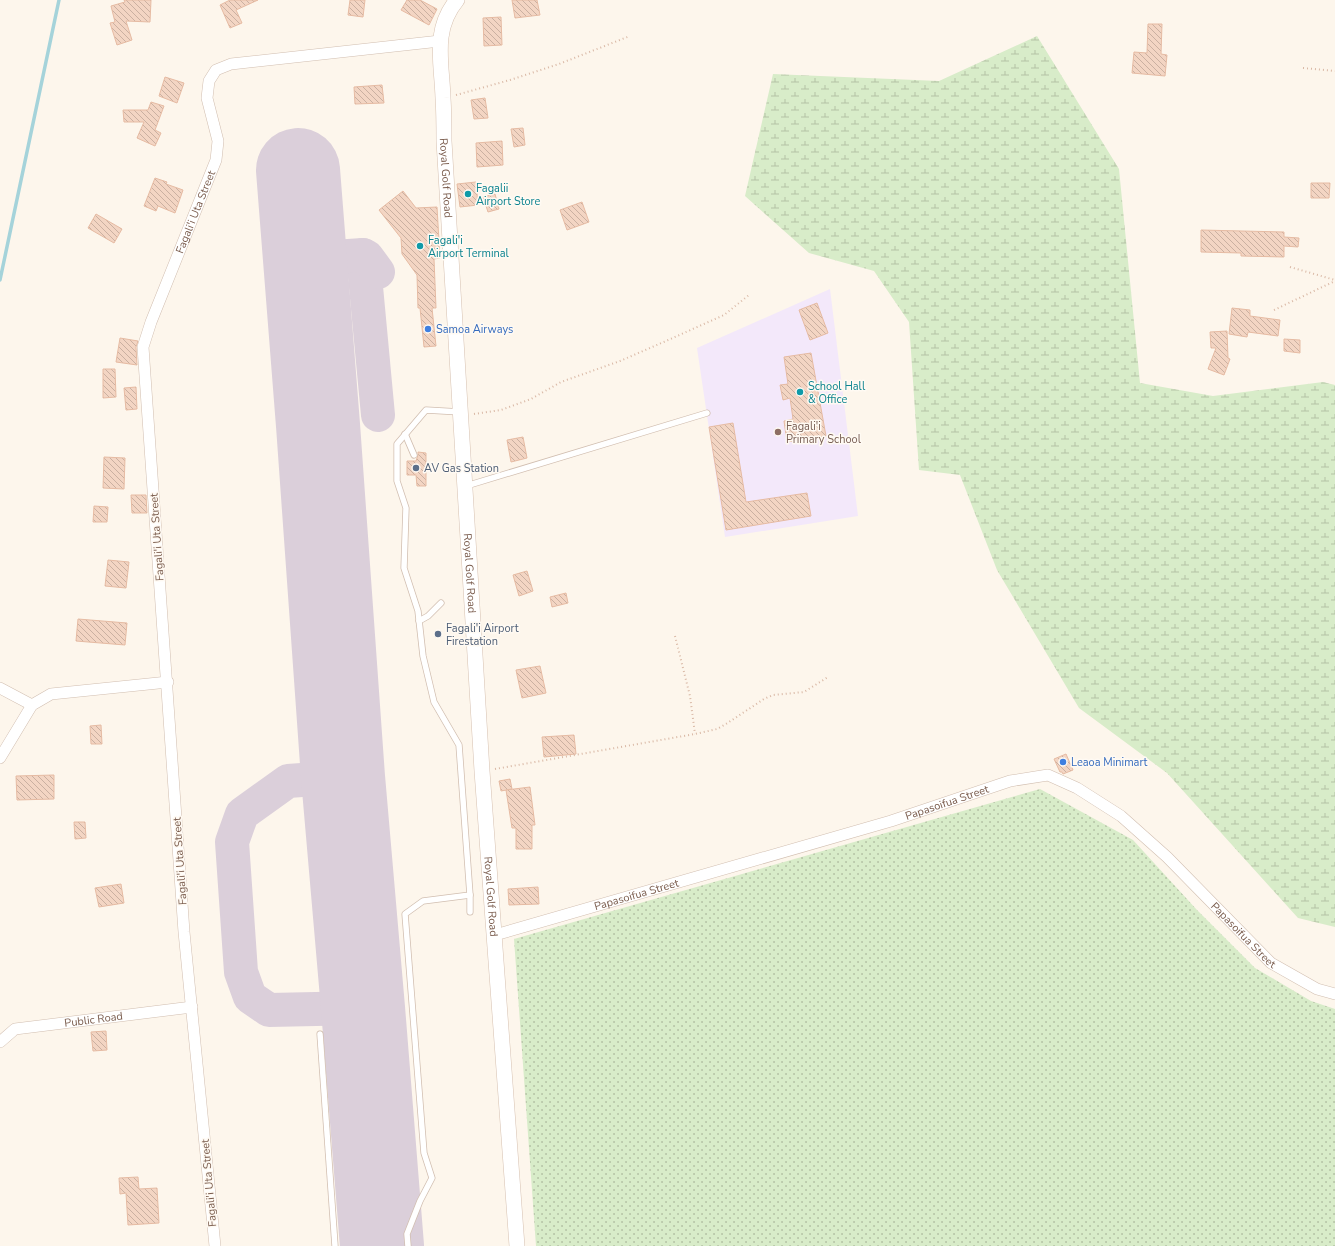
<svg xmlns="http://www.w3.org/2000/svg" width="1335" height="1246" font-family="'Nunito Sans',sans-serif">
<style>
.education{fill:#f3e8fa}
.grass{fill:url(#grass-dots)}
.wetland{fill:url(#wetland-marsh)}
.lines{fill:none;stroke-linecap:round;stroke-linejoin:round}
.stream{stroke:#a5d3da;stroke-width:3.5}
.taxiway{stroke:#dbcfda;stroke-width:34}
.runway{stroke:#dbcfda;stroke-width:84}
.building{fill:url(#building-back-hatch);stroke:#e6bba3}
.service-casing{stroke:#d1beb0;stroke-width:7}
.minor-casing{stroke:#d1beb0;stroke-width:12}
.secondary-casing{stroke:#d6c0b0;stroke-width:16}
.path{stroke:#d9b8a5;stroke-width:2;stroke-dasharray:1 3;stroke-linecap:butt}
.service{stroke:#fff;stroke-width:5.5}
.minor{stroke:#fff;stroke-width:11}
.secondary{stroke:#fff;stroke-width:15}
.culture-dot{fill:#0f9aa8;stroke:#fffaf3;stroke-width:1.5}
.shop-dot{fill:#3f7fe0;stroke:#fffaf3;stroke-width:1.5}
.education-dot{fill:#8d6e63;stroke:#fffaf3;stroke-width:1.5}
.service-dot{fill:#5c6f8a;stroke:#fffaf3;stroke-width:1.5}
.labels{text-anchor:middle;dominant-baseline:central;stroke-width:3;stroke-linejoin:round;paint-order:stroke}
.street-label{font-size:11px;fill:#7a5c4d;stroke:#fffaf3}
.culture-label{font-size:11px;fill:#0d838f;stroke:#fffaf3;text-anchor:start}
.shop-label{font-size:11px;fill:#366cbe;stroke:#fffaf3;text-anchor:start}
.education-label{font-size:11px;fill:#785e54;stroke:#fffaf3;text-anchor:start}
.service-label{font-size:11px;fill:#4e5e75;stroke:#fffaf3;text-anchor:start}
</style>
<defs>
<pattern id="grass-dots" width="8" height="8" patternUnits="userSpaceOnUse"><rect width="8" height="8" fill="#d8ecc9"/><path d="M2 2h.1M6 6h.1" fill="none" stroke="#b4c2a5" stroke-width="1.8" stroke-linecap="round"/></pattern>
<pattern id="wetland-marsh" width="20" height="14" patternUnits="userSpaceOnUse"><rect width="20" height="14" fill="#d8ecc9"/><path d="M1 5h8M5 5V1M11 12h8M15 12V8" fill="none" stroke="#b4c2a5"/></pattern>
<pattern id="building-back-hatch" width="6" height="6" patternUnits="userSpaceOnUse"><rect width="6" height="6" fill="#f3d5c3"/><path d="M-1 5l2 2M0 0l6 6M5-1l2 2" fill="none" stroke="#cab0a1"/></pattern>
</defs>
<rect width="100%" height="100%" fill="#fdf6ec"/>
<polygon class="education" points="830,289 858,516 725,537 697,348"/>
<polygon class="grass" points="1040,789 1133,840 1197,910 1255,968 1311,1001 1335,1009 1335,1246 536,1246 514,939"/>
<polygon class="wetland" points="1037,36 1119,169 1140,383 1213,396 1323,382 1335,385 1335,927 1298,918 1167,773 1079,708 997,570 960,475 919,470 909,322 874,271 809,253 745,196 773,74 939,81"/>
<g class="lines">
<polyline class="stream" points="0,280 59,0"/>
<g class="taxiway">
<polyline points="363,255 378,415"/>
<polyline points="305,259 363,255 367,257 378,272"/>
<polyline points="343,777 288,781 242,814 232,842 241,972 250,997 269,1010 363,1008"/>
</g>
<polyline class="runway" points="298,170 318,425 343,777 363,1008 382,1246"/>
</g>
<g class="building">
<polygon points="124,0 151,0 150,22 126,21 132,40 117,45 110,23 115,22 111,6 125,2"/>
<polygon points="230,0 258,0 236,10 242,23 230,28 220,5"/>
<polygon points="350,0 365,0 363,17 348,15"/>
<polygon points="407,0 420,0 437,9 429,25 401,10"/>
<polygon points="512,0 537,0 540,15 515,18"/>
<polygon points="501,17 502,45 484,46 483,18"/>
<polygon points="1148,24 1162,24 1161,54 1167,55 1165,76 1132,73 1134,52 1147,53"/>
<polygon points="165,77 184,83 177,103 159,96"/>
<polygon points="382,85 384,103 355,104 354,87"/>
<polygon points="485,98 488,118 474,119 471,100"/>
<polygon points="151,102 164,106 155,130 161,133 155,146 137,138 144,122 124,122 123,110 148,110"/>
<polygon points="523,128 525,145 514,147 511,129"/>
<polygon points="502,141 503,165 477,167 476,143"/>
<polygon points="155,178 167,182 166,184 183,190 175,213 158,206 156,211 144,206"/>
<polygon points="476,182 478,205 460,207 457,184"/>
<polygon points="1311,183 1330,183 1329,198 1311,198"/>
<polygon points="403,191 416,208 437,207 440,258 434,259 436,308 432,308 436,346 424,347 420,308 418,308 417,275 402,254 401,238 379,210"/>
<polygon points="495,194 499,209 488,212 483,197"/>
<polygon points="582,202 589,222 567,230 560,210"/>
<polygon points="96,214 122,229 114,243 88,228"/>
<polygon points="1201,230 1284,232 1284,237 1299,238 1298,247 1284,246 1284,257 1241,256 1241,253 1201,252"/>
<polygon points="817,303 828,333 810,340 799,310"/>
<polygon points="1232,308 1250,310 1250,316 1280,320 1278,336 1248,332 1247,337 1229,334"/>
<polygon points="1227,331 1228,358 1230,359 1224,375 1208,369 1216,348 1211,348 1210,332"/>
<polygon points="120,338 138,341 136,347 137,365 116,362"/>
<polygon points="1284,339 1300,340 1300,353 1284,351"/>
<polygon points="811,353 826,436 787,442 784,421 793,419 790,398 783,400 780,385 788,384 784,357"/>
<polygon points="103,369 115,369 116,397 103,398"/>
<polygon points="136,387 137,409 126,410 124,388"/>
<polygon points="733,423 746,502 807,493 811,516 726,530 709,427"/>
<polygon points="523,437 527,458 511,462 507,440"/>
<polygon points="418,452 426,453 426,486 417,486 416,475 407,475 407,461 416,461 418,455"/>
<polygon points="104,457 125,458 124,489 103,488"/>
<polygon points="131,495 146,495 147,513 132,513"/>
<polygon points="94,506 108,507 107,522 93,522"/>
<polygon points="108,560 129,562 126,588 105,586"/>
<polygon points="527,571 533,591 519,596 513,575"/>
<polygon points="566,593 568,603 552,607 550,597"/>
<polygon points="78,619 127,623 125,645 76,641"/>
<polygon points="540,666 546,693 522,698 516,670"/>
<polygon points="101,725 102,744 91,744 90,726"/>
<polygon points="574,735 576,754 544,757 542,737"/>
<polygon points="1066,754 1073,770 1063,774 1062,772 1060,772 1054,759"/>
<polygon points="54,775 54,799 17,800 16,776"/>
<polygon points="510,779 512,789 501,791 499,781"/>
<polygon points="530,787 535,825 532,825 532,849 516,849 516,828 512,828 506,790"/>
<polygon points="74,822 85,822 86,838 75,839"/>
<polygon points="121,884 124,903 99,907 95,888"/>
<polygon points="538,887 539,904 509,905 508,889"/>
<polygon points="106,1031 107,1050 93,1051 91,1032"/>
<polygon points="138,1177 139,1189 157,1188 159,1223 128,1225 126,1193 120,1194 119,1178"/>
</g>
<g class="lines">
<defs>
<g id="service">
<polyline points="405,434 414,455"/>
<polyline points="466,486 707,413"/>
<polyline points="419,621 428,616 441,603"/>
<polyline points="470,895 470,912"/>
<polyline points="320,1034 335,1246"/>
<polyline points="408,1246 407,1234 420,1201 432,1178 424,1153 405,914 423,901 470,895 459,745 434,702 423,656 418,611 404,568 406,508 397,481 397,444 426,410 460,412"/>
</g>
<g id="minor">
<polyline points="0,688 32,705"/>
<polyline points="0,758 32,705 51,694 168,682"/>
<path id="s1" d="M495,935L891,821L1010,781L1048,775L1077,788L1121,816L1167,857L1271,963L1317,989L1335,994"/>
<path id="s2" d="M0,1042L15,1029L192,1007"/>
<path id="s3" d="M215,1246L184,932L143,347L151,322L216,160L218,141L207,98L209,81L216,70L231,64L440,41"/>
</g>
<g id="secondary">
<path id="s4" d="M457,0C432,30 442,63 443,98C444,113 444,127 444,141L482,771L517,1246"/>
</g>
</defs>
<use href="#service" class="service-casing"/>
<use href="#minor" class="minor-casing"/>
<use href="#secondary" class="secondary-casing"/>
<g class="path">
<polyline points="1303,68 1335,71"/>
<polyline points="456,95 510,80 559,64 630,36"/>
<polyline points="1290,267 1335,280"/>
<polyline points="1274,310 1335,281"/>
<polyline points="474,414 501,410 531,399 561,382 620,361 666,341 724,315 749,295"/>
<polyline points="675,636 690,696 695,734"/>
<polyline points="495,769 695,734 717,729 726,724 764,699 773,695 804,692 828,677"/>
</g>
<use href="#service" class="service"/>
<use href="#minor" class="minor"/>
<use href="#secondary" class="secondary"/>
</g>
<g class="culture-dot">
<circle cx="468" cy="194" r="4"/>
<circle cx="420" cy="246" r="4"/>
<circle cx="800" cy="392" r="4"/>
</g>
<g class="shop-dot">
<circle cx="428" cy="329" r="4"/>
<circle cx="1063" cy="762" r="4"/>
</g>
<circle class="education-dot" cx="778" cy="432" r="4"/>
<g class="service-dot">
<circle cx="416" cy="468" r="4"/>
<circle cx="438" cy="634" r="4"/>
</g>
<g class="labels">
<g class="street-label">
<text stroke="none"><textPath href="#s4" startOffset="182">Royal Golf Road</textPath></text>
<text stroke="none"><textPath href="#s3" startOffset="1047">Fagali'i Uta Street</textPath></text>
<text transform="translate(157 537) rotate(-94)">Fagali'i Uta Street</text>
<text stroke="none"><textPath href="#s4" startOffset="578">Royal Golf Road</textPath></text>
<text stroke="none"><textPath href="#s1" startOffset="471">Papasoifua Street</textPath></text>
<text transform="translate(180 861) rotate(-94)">Fagali'i Uta Street</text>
<text stroke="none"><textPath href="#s1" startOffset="147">Papasoifua Street</textPath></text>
<text stroke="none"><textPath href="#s4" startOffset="902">Royal Golf Road</textPath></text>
<text stroke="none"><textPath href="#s1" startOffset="831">Papasoifua Street</textPath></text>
<text stroke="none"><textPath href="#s2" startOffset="99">Public Road</textPath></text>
<text transform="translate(209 1183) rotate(-95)">Fagali'i Uta Street</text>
</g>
<g class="culture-label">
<text x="476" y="188">Fagalii<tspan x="476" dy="13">Airport Store</tspan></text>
<text x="428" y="240">Fagali'i<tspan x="428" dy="13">Airport Terminal</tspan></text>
<text x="808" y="386">School Hall<tspan x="808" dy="13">&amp; Office</tspan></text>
</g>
<g class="shop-label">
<text x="436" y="329">Samoa Airways</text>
<text x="1071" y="762">Leaoa Minimart</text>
</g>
<g class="education-label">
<text x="786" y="426">Fagali'i<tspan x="786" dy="13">Primary School</tspan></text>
</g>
<g class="service-label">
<text x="424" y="468">AV Gas Station</text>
<text x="446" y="628">Fagali'i Airport<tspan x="446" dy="13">Firestation</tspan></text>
</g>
</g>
</svg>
